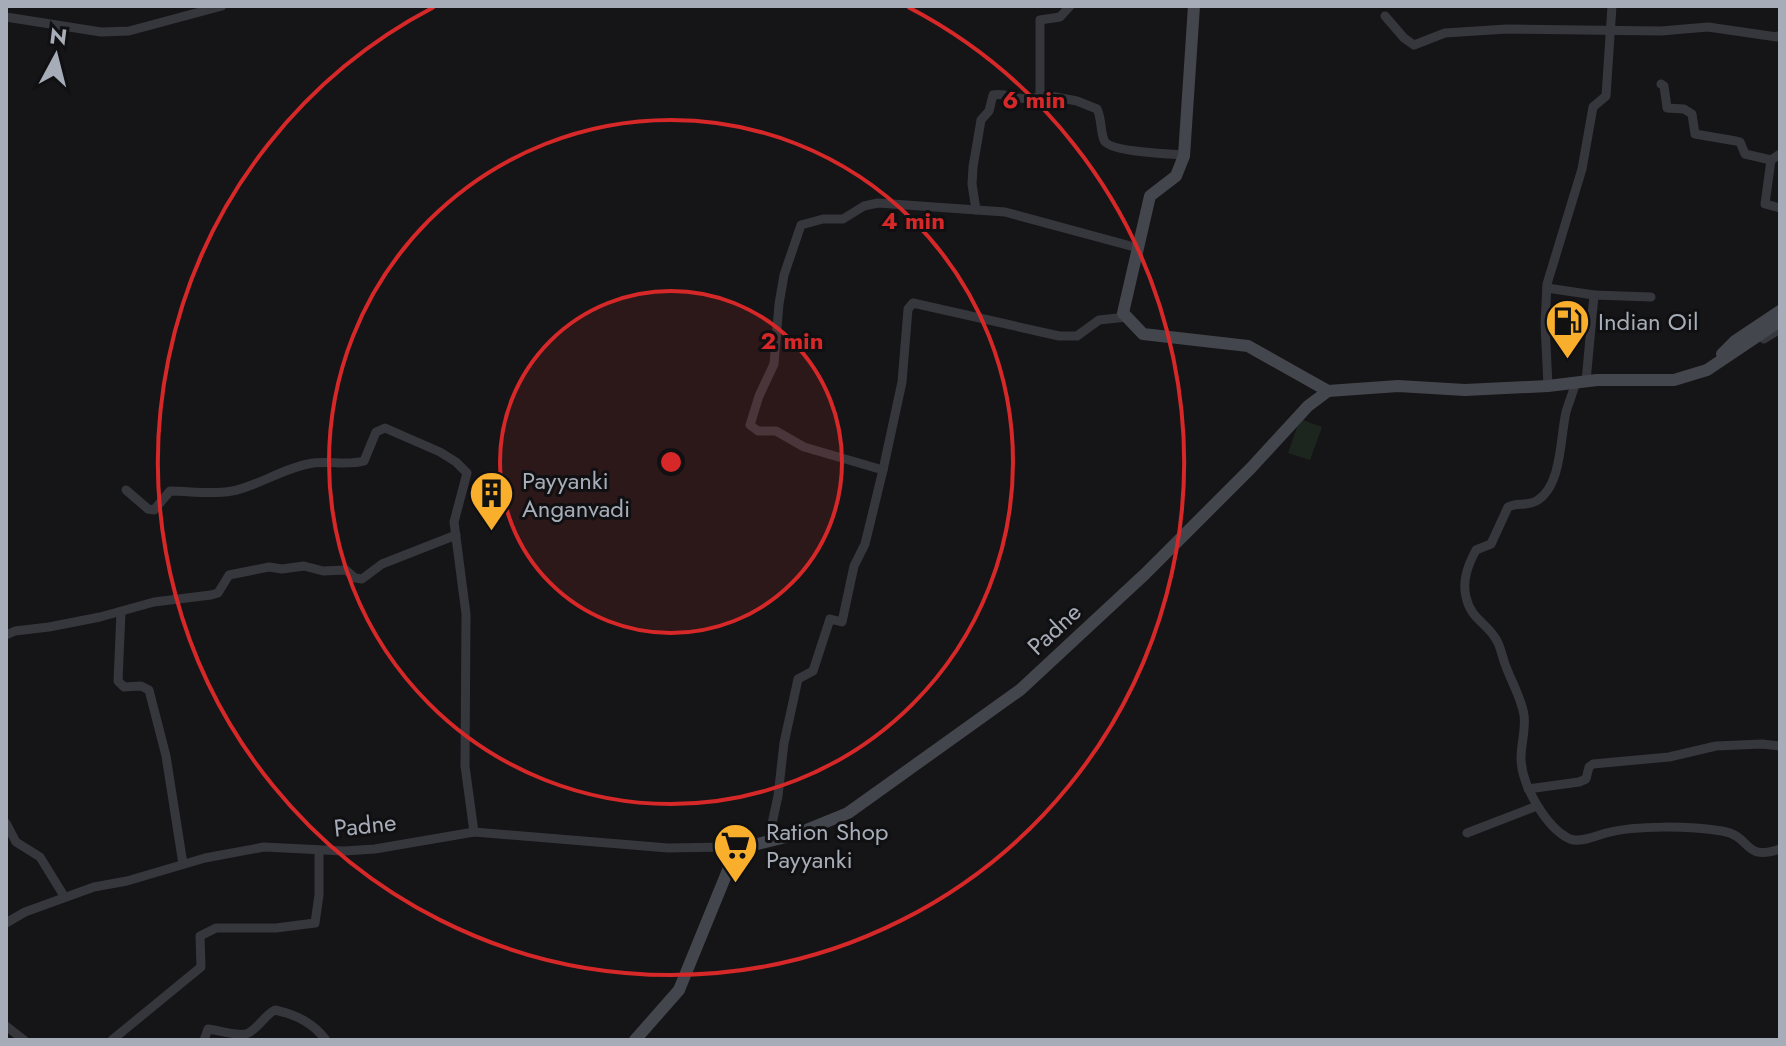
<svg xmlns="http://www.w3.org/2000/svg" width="1786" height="1046" font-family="Jost,sans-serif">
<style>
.green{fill:#1d261e}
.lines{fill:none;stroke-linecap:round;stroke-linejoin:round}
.street{stroke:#36373d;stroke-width:9}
.secondary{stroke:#44464d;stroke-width:12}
.ring{fill:none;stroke:#d62828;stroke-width:4}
.labels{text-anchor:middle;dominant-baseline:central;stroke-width:6;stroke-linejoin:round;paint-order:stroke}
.poi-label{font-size:24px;fill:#a7adb8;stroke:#101012;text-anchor:start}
.street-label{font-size:24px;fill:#a7adb8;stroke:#101012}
.centre{fill:#d62828;stroke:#101012;stroke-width:4}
.ring-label{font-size:24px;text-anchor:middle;font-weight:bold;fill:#d62828;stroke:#101012;stroke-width:6;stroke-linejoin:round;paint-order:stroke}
</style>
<rect width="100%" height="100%" fill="#151517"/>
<polygon class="green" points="1300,419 1322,427 1310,460 1288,453"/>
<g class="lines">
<g class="street">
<polyline points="1385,16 1404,38 1414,45 1445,33 1507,29 1661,31 1708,27 1777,37 1780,35"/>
<polyline points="6,17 101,32 129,31 222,6"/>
<polyline points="1661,84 1664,86 1667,108 1684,109 1692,114 1695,134 1736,141 1740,142 1745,154 1771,160"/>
<path d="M1040,94L1077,101L1097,109C1102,119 1100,130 1104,140C1108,152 1171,154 1184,155"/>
<polyline points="1780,154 1771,160 1765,204 1780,208"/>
<path d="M976,210L972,184L973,167L981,120L989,111L993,95C1008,92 1025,104 1040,96V20L1060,17L1070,6"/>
<polyline points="1547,288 1594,295"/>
<polyline points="1764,339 1780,329"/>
<polyline points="1586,381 1594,295 1651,297"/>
<path d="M1576,382C1573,392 1569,402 1566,412C1560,438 1562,484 1538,500C1527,507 1518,502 1508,507L1491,544L1476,550C1468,565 1462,580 1466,597C1471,620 1488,623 1497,641C1501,648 1502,656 1505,664C1511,681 1521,697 1524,715C1526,729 1521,744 1521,758C1521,784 1546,828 1570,839C1580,843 1595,836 1606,833C1637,825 1690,826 1722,831C1753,836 1742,862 1780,849"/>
<polyline points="1548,386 1545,324 1547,284 1582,169 1593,107 1606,96 1612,6"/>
<polyline points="883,470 902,382 908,309 913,303 1059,336 1077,336 1099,320 1127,317"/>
<path d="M126,490L148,509L154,510L170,491C191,491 210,495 232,491C258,486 282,469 308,464C327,460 347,466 364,461L376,432L385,428L440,452L456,462L467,473L454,522L466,614L465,766L474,832"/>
<polyline points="121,612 118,681 124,687 141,686 149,690 166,756 183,864"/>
<polyline points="6,635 15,631 49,627 100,617 154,602 211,595 218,593 229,575 269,567 282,569 304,566 323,571 346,570 355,578 362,579 382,564 456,535"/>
<polyline points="1528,789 1579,782 1586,779 1589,767 1593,764 1669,757 1716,746 1762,744 1780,746"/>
<polyline points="6,823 16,842 40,857 64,896"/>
<polyline points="1467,833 1537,806"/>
<polyline points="768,842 778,796 784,743 798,679 813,671 830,619 842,622 854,566 865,544 883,470 804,447 776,431 758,431 750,425 759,396 774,364 779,304 784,275 801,225 823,219 843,219 864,206 878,203 1005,212 1138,248"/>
<polyline points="6,923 25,912 94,887 127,881 205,858 264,847 344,851 375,849 474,832 668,848 725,847 739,850"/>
<polyline points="6,1026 24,1040"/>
<polyline points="112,1040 201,967 200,936 216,928 276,928 315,923 319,895 319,851"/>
<path d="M204,1040L208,1029C217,1030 238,1036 246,1034C258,1030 264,1015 275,1010C297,1015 313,1023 326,1040"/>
</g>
<g class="secondary">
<polyline points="1194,6 1184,156 1176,176 1150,196 1123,313 1143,334 1248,346 1328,391 1398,386 1465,390 1548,386 1597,380 1674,380 1707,370 1780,321"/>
<polyline points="1722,354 1735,341 1780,311"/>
<polyline points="635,1040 679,990 735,853 749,846 794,835 848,813 1020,690 1145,574 1251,468 1308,406 1328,391"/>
</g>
</g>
<circle cx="671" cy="462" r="171" fill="#d62828" fill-opacity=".12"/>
<g class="ring">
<circle cx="671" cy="462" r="171"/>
<circle cx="671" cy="462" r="342"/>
<path d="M908 7A513 513 0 1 1 434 7"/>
</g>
<defs>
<symbol id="fuel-pin" viewBox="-11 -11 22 30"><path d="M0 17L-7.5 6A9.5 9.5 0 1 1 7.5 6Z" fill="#f9ae2c" stroke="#101012"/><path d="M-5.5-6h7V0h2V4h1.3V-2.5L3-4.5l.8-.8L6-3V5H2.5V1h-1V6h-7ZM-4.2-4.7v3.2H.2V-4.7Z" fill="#111"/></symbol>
<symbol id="building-pin" viewBox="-11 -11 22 30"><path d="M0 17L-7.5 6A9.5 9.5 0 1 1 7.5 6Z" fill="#f9ae2c" stroke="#101012"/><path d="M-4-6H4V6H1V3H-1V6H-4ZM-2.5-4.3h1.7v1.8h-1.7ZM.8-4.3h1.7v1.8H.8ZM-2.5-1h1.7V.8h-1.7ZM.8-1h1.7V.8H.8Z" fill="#111"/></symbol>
<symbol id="supermarket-pin" viewBox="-11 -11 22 30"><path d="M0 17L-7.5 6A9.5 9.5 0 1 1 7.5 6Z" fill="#f9ae2c" stroke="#101012"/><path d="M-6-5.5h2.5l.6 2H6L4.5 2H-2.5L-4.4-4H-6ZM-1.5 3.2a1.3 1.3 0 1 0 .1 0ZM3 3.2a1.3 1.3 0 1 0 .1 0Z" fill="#111"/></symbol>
</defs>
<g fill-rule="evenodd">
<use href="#fuel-pin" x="1542" y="296" width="51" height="69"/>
<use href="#building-pin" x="466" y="468" width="51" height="69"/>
<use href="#supermarket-pin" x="710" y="820" width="51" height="69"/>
</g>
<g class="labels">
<g class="poi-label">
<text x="1598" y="321">Indian Oil</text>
<text x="522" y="480">Payyanki<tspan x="522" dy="28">Anganvadi</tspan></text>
<text x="766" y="831">Ration Shop<tspan x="766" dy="28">Payyanki</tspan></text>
</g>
<g class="street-label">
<text transform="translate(1054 629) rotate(-43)">Padne</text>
<text transform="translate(365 825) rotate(-6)">Padne</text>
</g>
</g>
<circle cx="671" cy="462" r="12" class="centre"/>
<g class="ring-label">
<text x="1034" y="108">6 min</text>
<text x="913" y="229">4 min</text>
<text x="792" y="349">2 min</text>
</g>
<rect width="1786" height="1046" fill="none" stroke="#a7adb8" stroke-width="16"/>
<g transform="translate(56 56) rotate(7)" stroke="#101012" stroke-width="6" paint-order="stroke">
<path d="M0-6L14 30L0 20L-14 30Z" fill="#a7adb8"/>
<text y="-12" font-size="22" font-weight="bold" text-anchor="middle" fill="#a7adb8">N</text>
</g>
</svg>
